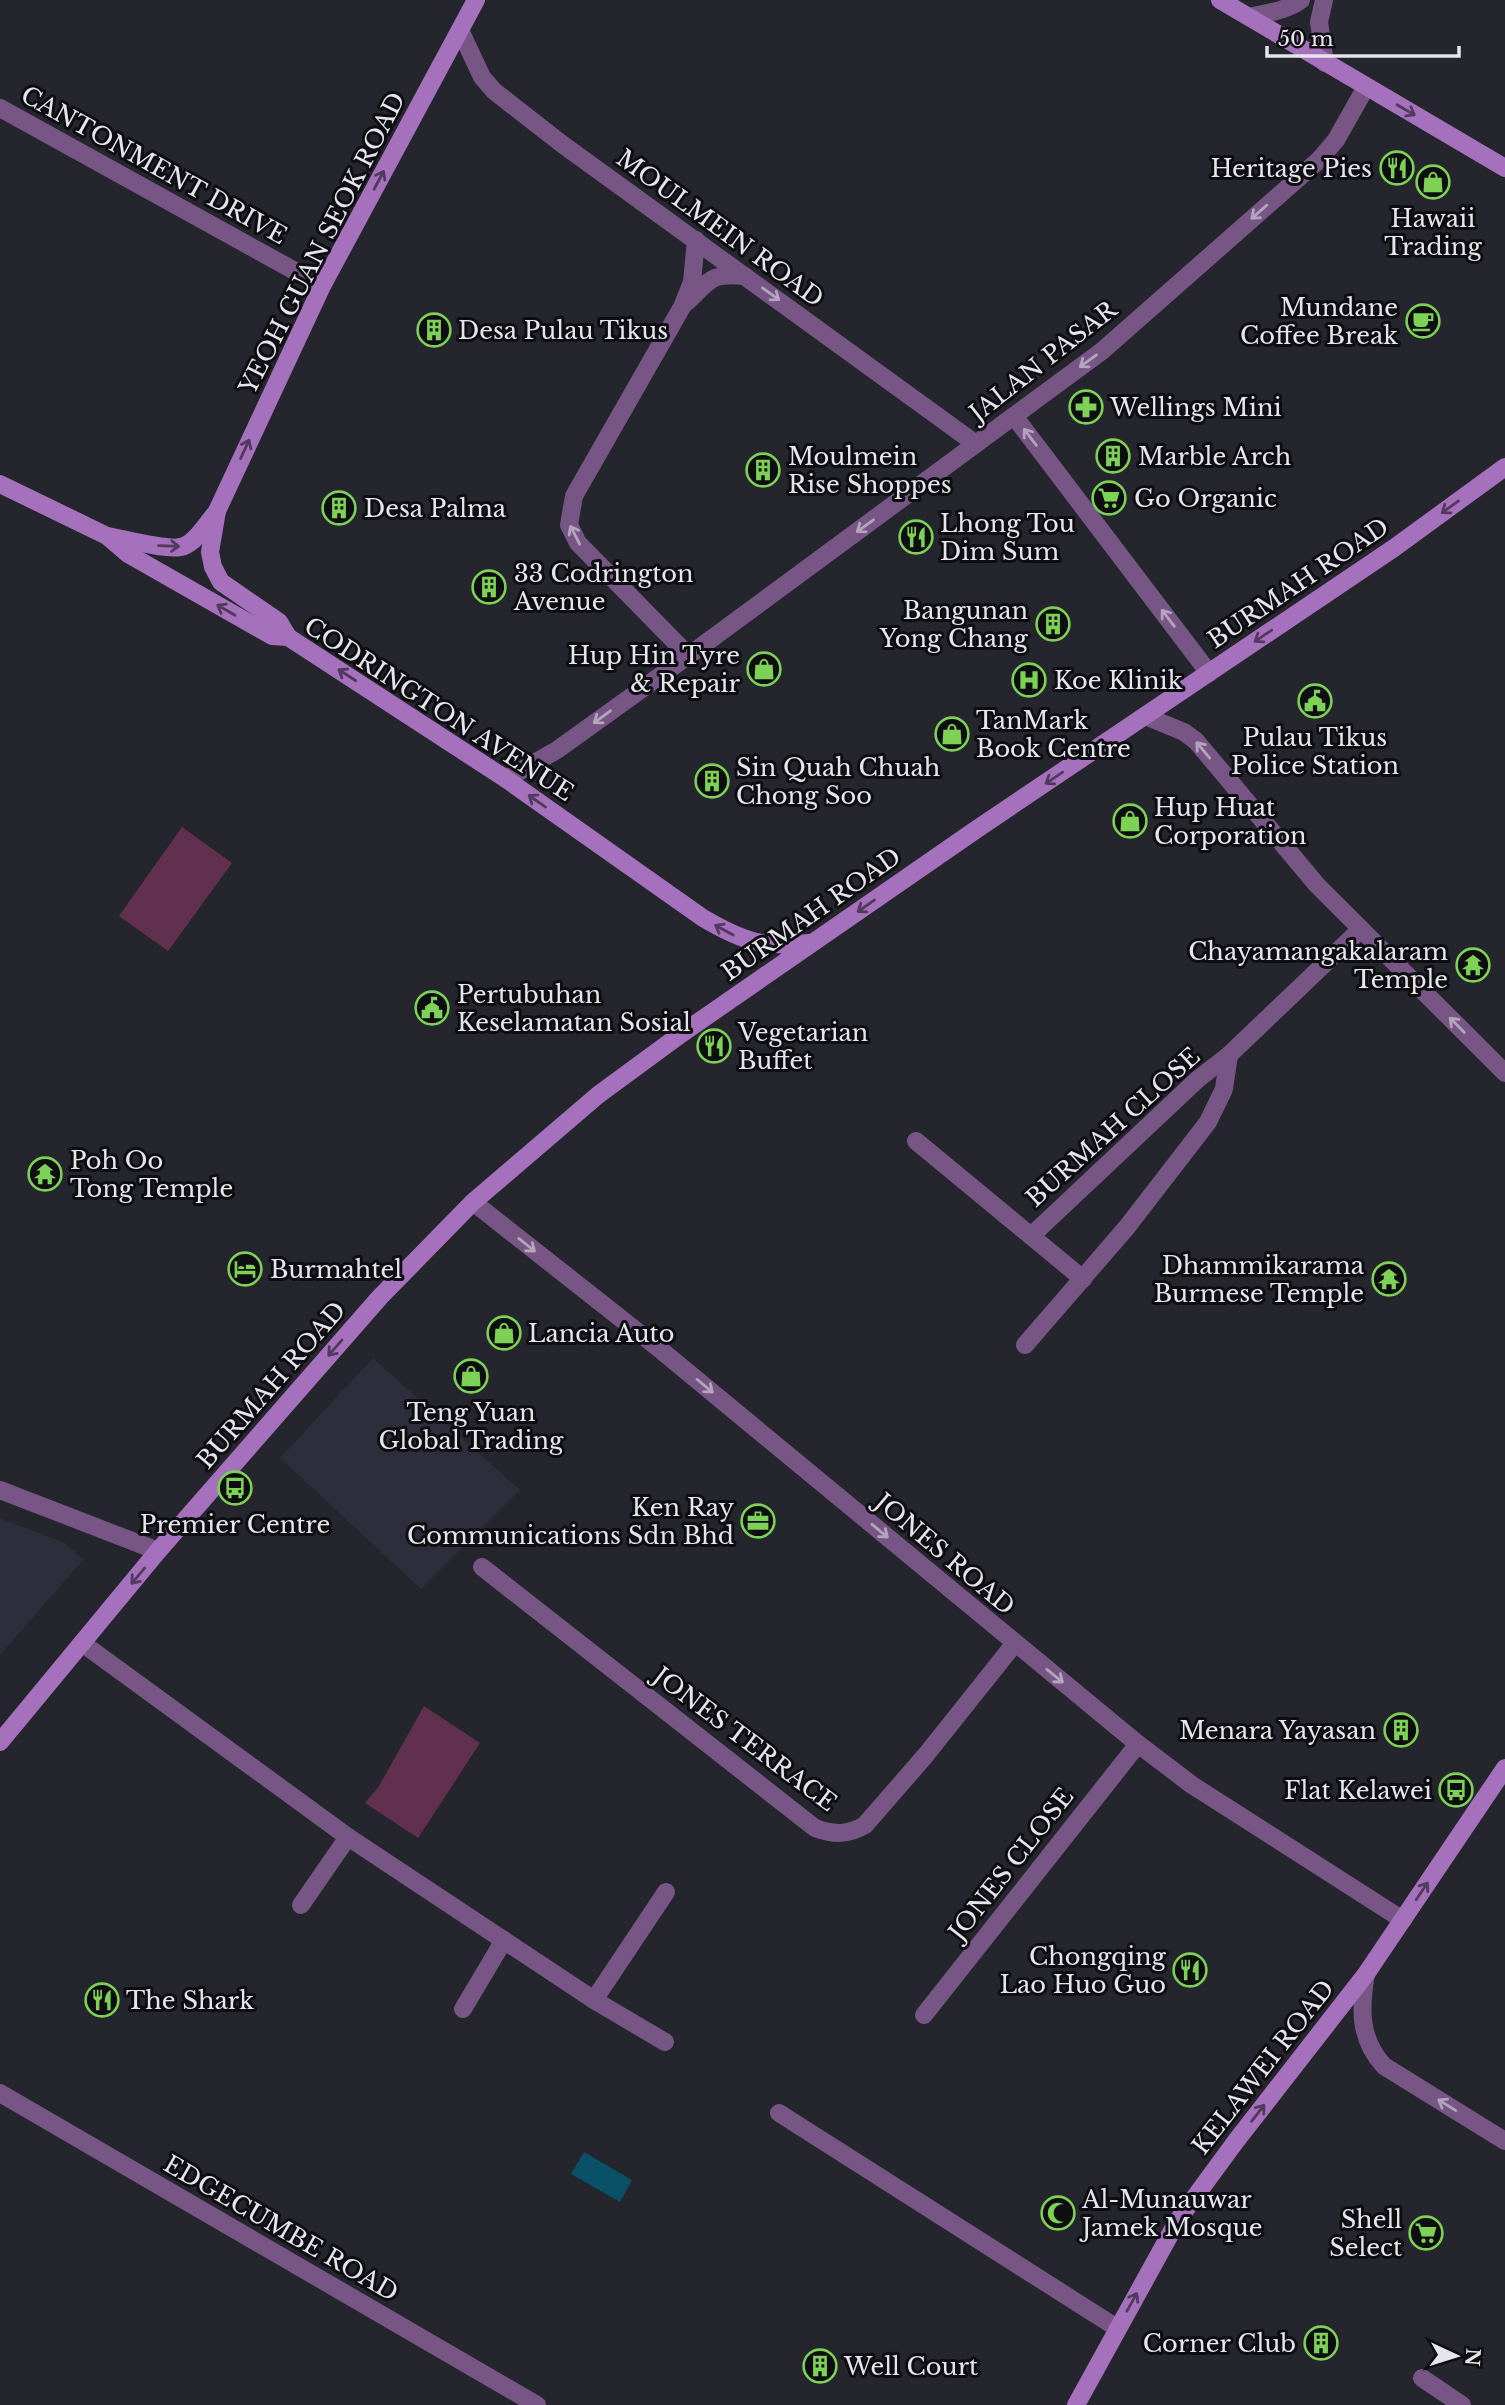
<svg xmlns="http://www.w3.org/2000/svg" width="1505" height="2405" font-family="'Libre Baskerville',serif">
<style>
.built{fill:#2d2d3b}
.green{fill:#61304e}
.water{fill:#095167}
.lines{fill:none;stroke-linecap:round;stroke-linejoin:round}
.street{stroke:#775685;stroke-width:18}
.secondary{stroke:#a570bc;stroke-width:18}
.oneway{stroke:#523a5e}
.oneway2{stroke:#b4a5bd}
.labels{text-anchor:middle;dominant-baseline:central;stroke-width:6;stroke-linejoin:round;paint-order:stroke}
.street-label{font-size:24px;fill:#e5e5eb;stroke:#0e0e12}
.poi-label{font-size:24px;fill:#e5e5eb;stroke:#0e0e12;text-anchor:start}
</style>
<rect width="100%" height="100%" fill="#25252d"/>
<g class="built">
<polygon points="373,1358 520,1490 421,1589 280,1458"/>
<polygon points="0,1518 65,1543 83,1560 0,1655"/>
</g>
<g class="green">
<polygon points="182,827 232,863 168,951 119,916"/>
<polygon points="424,1706 480,1743 418,1838 365,1803 379,1786"/>
</g>
<polygon class="water" points="584,2152 632,2180 620,2202 571,2174"/>
<g class="lines">
<g class="street">
<polyline points="1324,0 1319,22 1325,63"/>
<path d="M1249,17C1267,13 1286,11 1301,0"/>
<polyline points="460,30 482,77 494,91 562,144 976,444"/>
<polyline points="0,108 322,286"/>
<path d="M687,302C711,279 711,273 745,276"/>
<polyline points="1014,416 1209,673"/>
<polyline points="688,655 578,543 569,525 574,496 682,307 692,282 696,240"/>
<polyline points="1145,716 1184,732 1196,741 1317,885 1505,1073"/>
<polyline points="506,779 557,750 699,648 1102,351 1319,160 1336,140 1366,87"/>
<polyline points="916,1141 1083,1279"/>
<polyline points="473,1202 662,1351 1138,1744 1192,1785 1403,1920"/>
<polyline points="1031,1236 1198,1079 1229,1055 1361,929"/>
<polyline points="1025,1345 1127,1227 1208,1122 1224,1089 1229,1055"/>
<polyline points="0,1490 158,1551"/>
<path d="M482,1567L815,1828C834,1835 848,1835 865,1825L925,1756L1015,1643"/>
<polyline points="82,1643 348,1837 594,2000 665,2042"/>
<polyline points="301,1905 348,1837"/>
<path d="M1366,1974C1360,2008 1359,2039 1384,2066L1505,2141"/>
<polyline points="594,2000 666,1892"/>
<polyline points="463,2009 504,1940"/>
<polyline points="924,2015 1138,1744"/>
<polyline points="0,2093 537,2405"/>
<polyline points="779,2113 1117,2328"/>
<polyline points="1422,2378 1462,2405"/>
</g>
<g class="secondary">
<polyline points="1220,0 1505,168"/>
<path d="M0,484L107,536L128,554L272,636L288,637L506,779L703,918C744,942 763,948 810,943"/>
<path d="M108,536C125,539 171,552 184,546C197,541 206,524 215,514"/>
<polyline points="288,637 279,622 221,582 213,567 210,552 217,511 322,286 476,0"/>
<polyline points="0,1742 158,1551 380,1297 473,1202 598,1095 681,1034 977,829 1394,548 1505,467"/>
<polyline points="1076,2405 1178,2220 1236,2141 1366,1974 1505,1768"/>
</g>
</g>
<defs><path id="oneway-shaft" d="M-6 0H5M1.5-3L5.5 0L1.5 3" fill="none" stroke-width="1.6" stroke-linecap="round" stroke-linejoin="round" transform="scale(1.75)"/></defs>
<g class="oneway">
<use href="#oneway-shaft" transform="translate(1406 110) rotate(30)"/>
<use href="#oneway-shaft" transform="translate(379 180) rotate(-62)"/>
<use href="#oneway-shaft" transform="translate(245 449) rotate(-65)"/>
<use href="#oneway-shaft" transform="translate(1450 507) rotate(144)"/>
<use href="#oneway-shaft" transform="translate(169 546) rotate(2)"/>
<use href="#oneway-shaft" transform="translate(226 610) rotate(-150)"/>
<use href="#oneway-shaft" transform="translate(1263 636) rotate(146)"/>
<use href="#oneway-shaft" transform="translate(347 675) rotate(-147)"/>
<use href="#oneway-shaft" transform="translate(1054 778) rotate(146)"/>
<use href="#oneway-shaft" transform="translate(537 801) rotate(-145)"/>
<use href="#oneway-shaft" transform="translate(866 906) rotate(145)"/>
<use href="#oneway-shaft" transform="translate(724 930) rotate(-151)"/>
<use href="#oneway-shaft" transform="translate(335 1348) rotate(131)"/>
<use href="#oneway-shaft" transform="translate(138 1576) rotate(130)"/>
<use href="#oneway-shaft" transform="translate(1422 1891) rotate(-56)"/>
<use href="#oneway-shaft" transform="translate(1258 2113) rotate(-52)"/>
<use href="#oneway-shaft" transform="translate(1132 2302) rotate(-61)"/>
</g>
<g class="oneway2">
<use href="#oneway-shaft" transform="translate(1259 212) rotate(139)"/>
<use href="#oneway-shaft" transform="translate(771 294) rotate(36)"/>
<use href="#oneway-shaft" transform="translate(1088 361) rotate(144)"/>
<use href="#oneway-shaft" transform="translate(1030 437) rotate(-127)"/>
<use href="#oneway-shaft" transform="translate(865 526) rotate(144)"/>
<use href="#oneway-shaft" transform="translate(575 535) rotate(-117)"/>
<use href="#oneway-shaft" transform="translate(1168 618) rotate(-127)"/>
<use href="#oneway-shaft" transform="translate(602 717) rotate(144)"/>
<use href="#oneway-shaft" transform="translate(1203 750) rotate(-130)"/>
<use href="#oneway-shaft" transform="translate(1457 1025) rotate(-135)"/>
<use href="#oneway-shaft" transform="translate(527 1245) rotate(39)"/>
<use href="#oneway-shaft" transform="translate(705 1386) rotate(40)"/>
<use href="#oneway-shaft" transform="translate(880 1531) rotate(40)"/>
<use href="#oneway-shaft" transform="translate(1055 1676) rotate(39)"/>
<use href="#oneway-shaft" transform="translate(1447 2105) rotate(-148)"/>
</g>
<defs>
<symbol id="restaurant-ring" viewBox="-11 -11 22 22"><circle r="9.5" fill="#0e0e12" stroke="#7dd154" stroke-width="1.5"/><path d="M-5-6h1v4h1v-4h1v4h1v-4h1v5L-1.5 .5V6h-2V.5L-5-1ZM5-6V6H3V1.5H1.5Q1.5-4 5-6Z" fill="#7dd154"/></symbol>
<symbol id="shop-ring" viewBox="-11 -11 22 22"><circle r="9.5" fill="#0e0e12" stroke="#7dd154" stroke-width="1.5"/><path d="M-5-2.5h2.3a2.7 3.5 0 0 1 5.4 0H5L5.5 6h-11ZM-1.5-2.5h3a1.5 2.3 0 0 0-3 0Z" fill="#7dd154"/></symbol>
<symbol id="cafe-ring" viewBox="-11 -11 22 22"><circle r="9.5" fill="#0e0e12" stroke="#7dd154" stroke-width="1.5"/><path d="M-5.5-4.5H6V0H3Q3 3.5 0 3.5H-2.5Q-5.5 3.5-5.5 0ZM3-3.2v2h1.7v-2ZM-6 4.5H4V6H-6Z" fill="#7dd154"/></symbol>
<symbol id="building-ring" viewBox="-11 -11 22 22"><circle r="9.5" fill="#0e0e12" stroke="#7dd154" stroke-width="1.5"/><path d="M-4-6H4V6H1V3H-1V6H-4ZM-2.5-4.3h1.7v1.8h-1.7ZM.8-4.3h1.7v1.8H.8ZM-2.5-1h1.7V.8h-1.7ZM.8-1h1.7V.8H.8Z" fill="#7dd154"/></symbol>
<symbol id="pharmacy-ring" viewBox="-11 -11 22 22"><circle r="9.5" fill="#0e0e12" stroke="#7dd154" stroke-width="1.5"/><path d="M-2-6h4v4h4v4h-4v4h-4v-4h-4v-4h4Z" fill="#7dd154"/></symbol>
<symbol id="supermarket-ring" viewBox="-11 -11 22 22"><circle r="9.5" fill="#0e0e12" stroke="#7dd154" stroke-width="1.5"/><path d="M-6-5.5h2.5l.6 2H6L4.5 2H-2.5L-4.4-4H-6ZM-1.5 3.2a1.3 1.3 0 1 0 .1 0ZM3 3.2a1.3 1.3 0 1 0 .1 0Z" fill="#7dd154"/></symbol>
<symbol id="hospital-ring" viewBox="-11 -11 22 22"><circle r="9.5" fill="#0e0e12" stroke="#7dd154" stroke-width="1.5"/><path d="M-5-5h3v3.5h4V-5h3V5h-3V1.5h-4V5h-3Z" fill="#7dd154"/></symbol>
<symbol id="civic-ring" viewBox="-11 -11 22 22"><circle r="9.5" fill="#0e0e12" stroke="#7dd154" stroke-width="1.5"/><path d="M-.6-6.5H3V-4.5H.6V-3L4-1V1h2V6H-6V1h2V-1L-.6-3ZM-1.2 2.5V6h2.4V2.5Z" fill="#7dd154"/></symbol>
<symbol id="temple-ring" viewBox="-11 -11 22 22"><circle r="9.5" fill="#0e0e12" stroke="#7dd154" stroke-width="1.5"/><path d="M0-6L5-2H3V0L6.5 2.5H4V6H1.5V3h-3V6H-4V2.5H-6.5L-3 0V-2H-5Z" fill="#7dd154"/></symbol>
<symbol id="hotel-ring" viewBox="-11 -11 22 22"><circle r="9.5" fill="#0e0e12" stroke="#7dd154" stroke-width="1.5"/><path d="M-6-4.5h1.5V1H6V5H4.5V3h-9V5H-6ZM-4 0a1.8 1.8 0 1 1 3.6 0ZM.5 0V-2.5h3Q6-2.5 6 0Z" fill="#7dd154"/></symbol>
<symbol id="bus-ring" viewBox="-11 -11 22 22"><circle r="9.5" fill="#0e0e12" stroke="#7dd154" stroke-width="1.5"/><path d="M-5-6H5V4H4V6H2V4H-2V6H-4V4H-5ZM-3.5-4V0h7V-4ZM-3.5 1.2v1.5H-2V1.2ZM2 1.2v1.5H3.5V1.2Z" fill="#7dd154"/></symbol>
<symbol id="office-ring" viewBox="-11 -11 22 22"><circle r="9.5" fill="#0e0e12" stroke="#7dd154" stroke-width="1.5"/><path d="M-6-3h4V-5.5h4V-3h4V5H-6ZM-1-4.5V-3h2v-1.5ZM-6 0V1H6V0Z" fill="#7dd154"/></symbol>
<symbol id="mosque-ring" viewBox="-11 -11 22 22"><circle r="9.5" fill="#0e0e12" stroke="#7dd154" stroke-width="1.5"/><path d="M3.5-4.9A6 6 0 1 0 3.5 4.9A5 5 0 1 1 3.5-4.9Z" fill="#7dd154"/></symbol>
</defs>
<g fill-rule="evenodd">
<use href="#restaurant-ring" x="1378" y="149" width="38" height="38"/>
<use href="#shop-ring" x="1414" y="163" width="38" height="38"/>
<use href="#cafe-ring" x="1404" y="302" width="38" height="38"/>
<use href="#building-ring" x="415" y="311" width="38" height="38"/>
<use href="#pharmacy-ring" x="1067" y="388" width="38" height="38"/>
<use href="#building-ring" x="1094" y="437" width="38" height="38"/>
<use href="#building-ring" x="744" y="451" width="38" height="38"/>
<use href="#supermarket-ring" x="1090" y="479" width="38" height="38"/>
<use href="#building-ring" x="320" y="489" width="38" height="38"/>
<use href="#restaurant-ring" x="897" y="518" width="38" height="38"/>
<use href="#building-ring" x="470" y="568" width="38" height="38"/>
<use href="#building-ring" x="1034" y="605" width="38" height="38"/>
<use href="#shop-ring" x="745" y="650" width="38" height="38"/>
<use href="#hospital-ring" x="1010" y="661" width="38" height="38"/>
<use href="#civic-ring" x="1296" y="682" width="38" height="38"/>
<use href="#shop-ring" x="933" y="715" width="38" height="38"/>
<use href="#building-ring" x="693" y="762" width="38" height="38"/>
<use href="#shop-ring" x="1111" y="802" width="38" height="38"/>
<use href="#temple-ring" x="1454" y="946" width="38" height="38"/>
<use href="#civic-ring" x="413" y="989" width="38" height="38"/>
<use href="#restaurant-ring" x="695" y="1027" width="38" height="38"/>
<use href="#temple-ring" x="26" y="1155" width="38" height="38"/>
<use href="#hotel-ring" x="226" y="1250" width="38" height="38"/>
<use href="#temple-ring" x="1370" y="1260" width="38" height="38"/>
<use href="#shop-ring" x="485" y="1314" width="38" height="38"/>
<use href="#shop-ring" x="452" y="1357" width="38" height="38"/>
<use href="#bus-ring" x="216" y="1469" width="38" height="38"/>
<use href="#office-ring" x="739" y="1502" width="38" height="38"/>
<use href="#building-ring" x="1382" y="1711" width="38" height="38"/>
<use href="#bus-ring" x="1437" y="1771" width="38" height="38"/>
<use href="#restaurant-ring" x="1171" y="1951" width="38" height="38"/>
<use href="#restaurant-ring" x="83" y="1981" width="38" height="38"/>
<use href="#mosque-ring" x="1039" y="2194" width="38" height="38"/>
<use href="#supermarket-ring" x="1407" y="2214" width="38" height="38"/>
<use href="#building-ring" x="1302" y="2324" width="38" height="38"/>
<use href="#building-ring" x="801" y="2347" width="38" height="38"/>
</g>
<g class="labels">
<g class="street-label">
<text transform="translate(154 165) rotate(29)">CANTONMENT DRIVE</text>
<text transform="translate(720 228) rotate(36)">MOULMEIN ROAD</text>
<text transform="translate(322 243) rotate(-63)">YEOH GUAN SEOK ROAD</text>
<text transform="translate(1043 361) rotate(-38)">JALAN PASAR</text>
<text transform="translate(1298 583) rotate(-34)">BURMAH ROAD</text>
<text transform="translate(439 709) rotate(33)">CODRINGTON AVENUE</text>
<text transform="translate(811 914) rotate(-35)">BURMAH ROAD</text>
<text transform="translate(1113 1127) rotate(-42)">BURMAH CLOSE</text>
<text transform="translate(271 1385) rotate(-49)">BURMAH ROAD</text>
<text transform="translate(945 1554) rotate(40)">JONES ROAD</text>
<text transform="translate(745 1739) rotate(37)">JONES TERRACE</text>
<text transform="translate(1011 1864) rotate(-52)">JONES CLOSE</text>
<text transform="translate(1263 2067) rotate(-52)">KELAWEI ROAD</text>
<text transform="translate(281 2228) rotate(30)">EDGECUMBE ROAD</text>
</g>
<g class="poi-label">
<text x="1372" y="168" text-anchor="end">Heritage Pies</text>
<text x="1433" y="218" text-anchor="middle">Hawaii<tspan x="1433" dy="28">Trading</tspan></text>
<text x="1398" y="307" text-anchor="end">Mundane<tspan x="1398" dy="28">Coffee Break</tspan></text>
<text x="458" y="330">Desa Pulau Tikus</text>
<text x="1110" y="407">Wellings Mini</text>
<text x="788" y="456">Moulmein<tspan x="788" dy="28">Rise Shoppes</tspan></text>
<text x="1138" y="456">Marble Arch</text>
<text x="1134" y="498">Go Organic</text>
<text x="364" y="508">Desa Palma</text>
<text x="940" y="523">Lhong Tou<tspan x="940" dy="28">Dim Sum</tspan></text>
<text x="514" y="573">33 Codrington<tspan x="514" dy="28">Avenue</tspan></text>
<text x="1028" y="610" text-anchor="end">Bangunan<tspan x="1028" dy="28">Yong Chang</tspan></text>
<text x="740" y="655" text-anchor="end">Hup Hin Tyre<tspan x="740" dy="28">&amp; Repair</tspan></text>
<text x="1054" y="680">Koe Klinik</text>
<text x="976" y="720">TanMark<tspan x="976" dy="28">Book Centre</tspan></text>
<text x="1315" y="737" text-anchor="middle">Pulau Tikus<tspan x="1315" dy="28">Police Station</tspan></text>
<text x="736" y="767">Sin Quah Chuah<tspan x="736" dy="28">Chong Soo</tspan></text>
<text x="1154" y="807">Hup Huat<tspan x="1154" dy="28">Corporation</tspan></text>
<text x="1448" y="951" text-anchor="end">Chayamangakalaram<tspan x="1448" dy="28">Temple</tspan></text>
<text x="457" y="994">Pertubuhan<tspan x="457" dy="28">Keselamatan Sosial</tspan></text>
<text x="738" y="1032">Vegetarian<tspan x="738" dy="28">Buffet</tspan></text>
<text x="70" y="1160">Poh Oo<tspan x="70" dy="28">Tong Temple</tspan></text>
<text x="1364" y="1265" text-anchor="end">Dhammikarama<tspan x="1364" dy="28">Burmese Temple</tspan></text>
<text x="270" y="1269">Burmahtel</text>
<text x="528" y="1333">Lancia Auto</text>
<text x="471" y="1412" text-anchor="middle">Teng Yuan<tspan x="471" dy="28">Global Trading</tspan></text>
<text x="734" y="1507" text-anchor="end">Ken Ray<tspan x="734" dy="28">Communications Sdn Bhd</tspan></text>
<text x="235" y="1524" text-anchor="middle">Premier Centre</text>
<text x="1376" y="1730" text-anchor="end">Menara Yayasan</text>
<text x="1432" y="1790" text-anchor="end">Flat Kelawei</text>
<text x="1166" y="1956" text-anchor="end">Chongqing<tspan x="1166" dy="28">Lao Huo Guo</tspan></text>
<text x="126" y="2000">The Shark</text>
<text x="1082" y="2199">Al-Munauwar<tspan x="1082" dy="28">Jamek Mosque</tspan></text>
<text x="1402" y="2219" text-anchor="end">Shell<tspan x="1402" dy="28">Select</tspan></text>
<text x="1296" y="2343" text-anchor="end">Corner Club</text>
<text x="844" y="2366">Well Court</text>
</g>
</g>
<g transform="translate(1456 2356) rotate(94)" stroke="#0e0e12" stroke-width="5" paint-order="stroke">
<path d="M0-5L12 26L0 18L-12 26Z" fill="#e5e5eb"/>
<text y="-10" font-size="19" font-weight="bold" text-anchor="middle" fill="#e5e5eb">N</text>
</g>
<path d="M1267 46v10h192v-10" fill="none" stroke="#e5e5eb" stroke-width="3.5"/>
<text x="1278" y="46" font-size="21" fill="#e5e5eb" stroke="#0e0e12" stroke-width="5" paint-order="stroke">50 m</text>
</svg>
